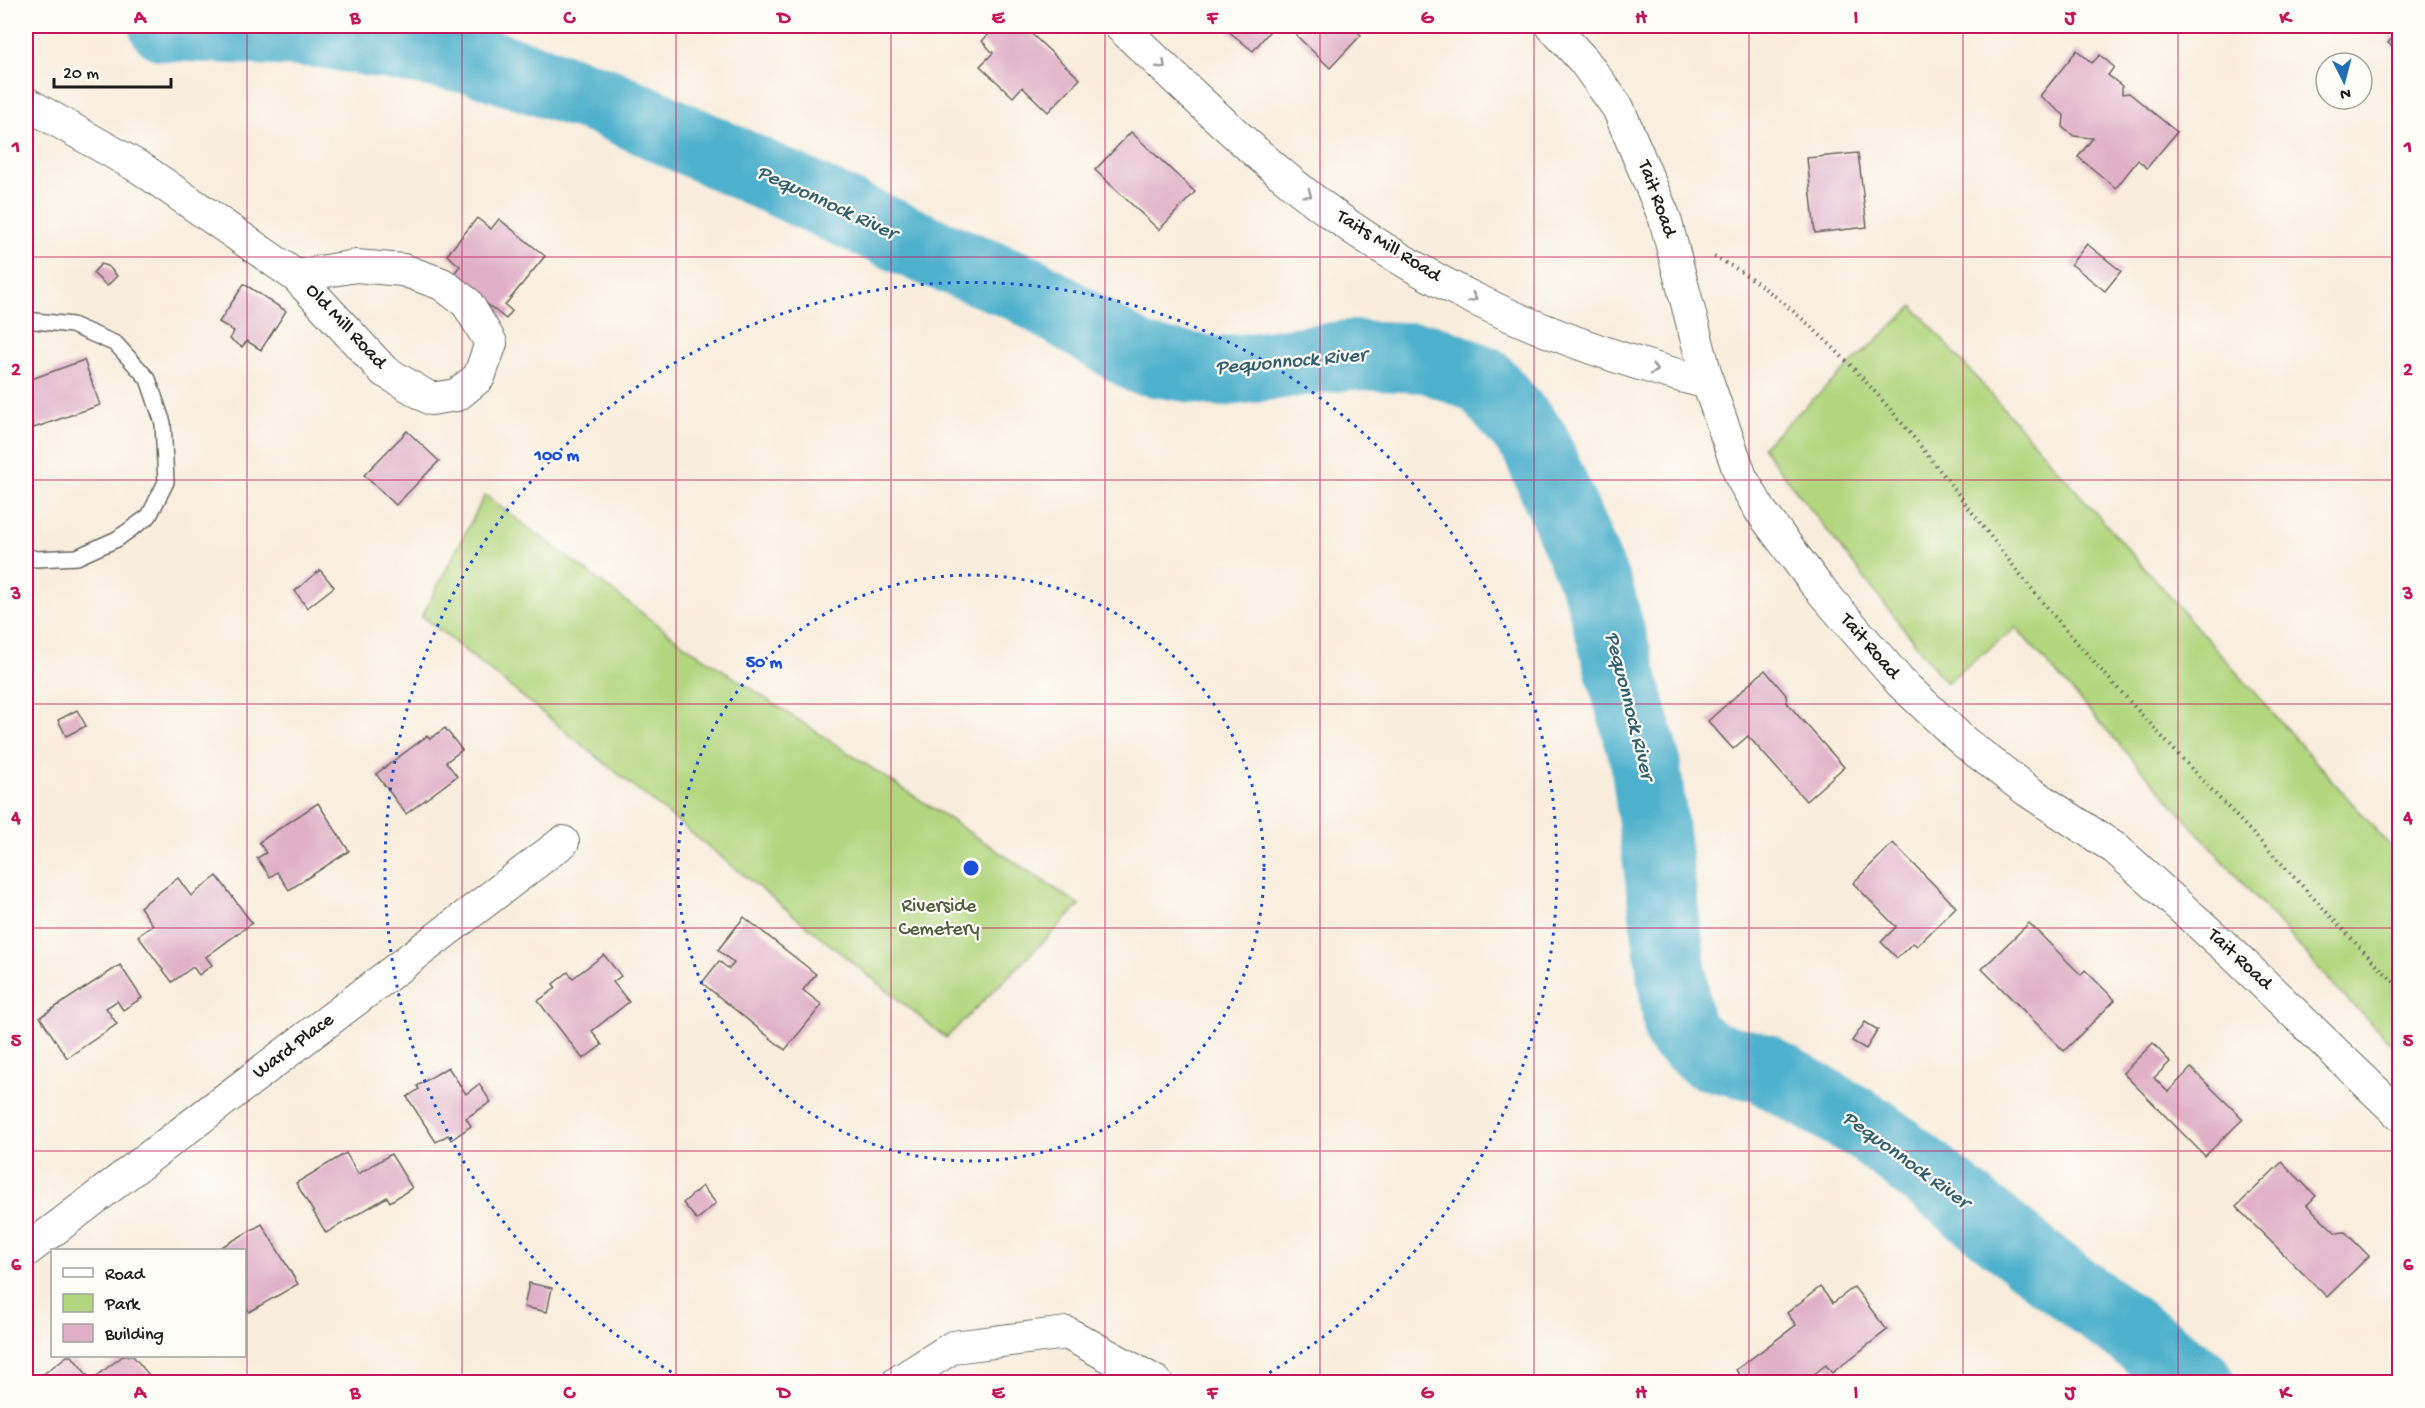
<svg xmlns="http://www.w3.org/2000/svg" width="2425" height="1408" font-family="'Gochi Hand',sans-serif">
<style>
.green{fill:#b2d67e;stroke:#67794d;stroke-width:1.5}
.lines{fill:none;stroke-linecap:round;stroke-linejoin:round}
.river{stroke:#4db0cc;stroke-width:70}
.building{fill:#e0b0c8}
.lane-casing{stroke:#696560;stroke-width:18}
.street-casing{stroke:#696560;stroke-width:34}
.path{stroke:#696560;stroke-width:4;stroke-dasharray:1.5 4.5;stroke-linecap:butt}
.lane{stroke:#fff;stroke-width:15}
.street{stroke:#fff;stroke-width:32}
.oneway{stroke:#999}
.grid{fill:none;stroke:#c2185b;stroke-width:1.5;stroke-opacity:0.55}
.ring{fill:none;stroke:#1d4ed8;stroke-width:3;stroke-dasharray:3 6}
.labels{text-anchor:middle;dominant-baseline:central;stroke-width:4.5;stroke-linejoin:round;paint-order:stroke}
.street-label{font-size:20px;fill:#1c1c1c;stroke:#fdfcf7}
.park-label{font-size:20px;fill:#505d3e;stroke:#fdfcf7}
.water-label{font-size:21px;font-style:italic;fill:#325f6b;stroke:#fdfcf7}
.centre{fill:#1d4ed8;stroke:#fdfcf7;stroke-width:3}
.ring-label{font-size:18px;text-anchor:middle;font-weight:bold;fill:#1d4ed8;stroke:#fdfcf7;stroke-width:4.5;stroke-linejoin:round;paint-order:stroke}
.neatline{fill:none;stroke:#c2185b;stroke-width:2}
.grid-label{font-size:20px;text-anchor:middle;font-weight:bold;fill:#c2185b}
</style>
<rect width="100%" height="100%" fill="#fdfcf7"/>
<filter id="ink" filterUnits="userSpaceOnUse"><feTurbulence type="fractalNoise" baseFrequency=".0167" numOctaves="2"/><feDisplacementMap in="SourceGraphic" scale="12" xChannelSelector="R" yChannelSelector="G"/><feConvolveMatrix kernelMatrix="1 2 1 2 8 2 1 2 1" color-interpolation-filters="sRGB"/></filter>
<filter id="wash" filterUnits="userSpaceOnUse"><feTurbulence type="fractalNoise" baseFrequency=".008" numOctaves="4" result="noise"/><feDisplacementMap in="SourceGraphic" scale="24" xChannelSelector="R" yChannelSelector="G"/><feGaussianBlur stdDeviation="1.35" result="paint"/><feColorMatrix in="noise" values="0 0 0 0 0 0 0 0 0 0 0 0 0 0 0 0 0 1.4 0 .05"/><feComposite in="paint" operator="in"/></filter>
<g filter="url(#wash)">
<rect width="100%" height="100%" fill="#f9eddd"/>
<g class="green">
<polygon points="1913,306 2399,856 2399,1051 2337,989 2016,628 1946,683 1762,447"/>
<polygon points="485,495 686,646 1080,905 946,1038 422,616"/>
</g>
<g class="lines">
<polyline class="river" points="164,26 322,33 475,60 605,102 927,250 1025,289 1142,360 1219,372 1350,355 1428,358 1483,380 1534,441 1599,592 1645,760 1679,1031 1707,1055 1763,1068 1871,1130 2058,1278 2200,1382"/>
</g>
<g id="blocks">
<g class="building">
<polygon points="997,26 1023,26 1080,79 1048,112 1022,87 1013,97 980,66 993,53 982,41"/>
<polygon points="1222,26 1274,26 1253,51"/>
<polygon points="1305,26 1351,26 1361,35 1330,68 1296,35"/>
<polygon points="2400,29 2400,52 2388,43"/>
<polygon points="2077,50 2092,63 2100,55 2114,67 2108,75 2122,86 2122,94 2129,93 2177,132 2147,168 2138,160 2116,188 2078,157 2093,138 2074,136 2063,128 2064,115 2040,96"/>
<polygon points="1131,132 1195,192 1159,230 1095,170"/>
<polygon points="1858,153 1867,227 1815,233 1807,158"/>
<polygon points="477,218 491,229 499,219 545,256 505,305 512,311 506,319 452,276 460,266 447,255"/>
<polygon points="2087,244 2121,271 2105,291 2071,264"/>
<polygon points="101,264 109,267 117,276 107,286 93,273"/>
<polygon points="244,284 286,311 261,350 247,341 242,347 230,339 234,331 219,322"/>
<polygon points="84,360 100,405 34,428 26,406 26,381"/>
<polygon points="407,431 439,461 396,505 364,475"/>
<polygon points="320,570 334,587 307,608 295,591"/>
<polygon points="1765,670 1786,695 1787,703 1844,767 1806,801 1748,736 1733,749 1708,721"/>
<polygon points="77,710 86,726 66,736 58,720"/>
<polygon points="445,728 462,750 446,762 457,776 406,814 376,774 427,736 430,739"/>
<polygon points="318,803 349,851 289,890 277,872 270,877 257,858 266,853 259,842"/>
<polygon points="1893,843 1956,907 1917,946 1913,943 1897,958 1881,942 1896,927 1853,883"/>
<polygon points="217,876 252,923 206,957 212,965 199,975 193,967 172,982 138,936 153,925 140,907 178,878 191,896"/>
<polygon points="744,917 816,974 803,990 822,1005 785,1050 702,983 719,961 729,969 734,963 718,950"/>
<polygon points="2029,923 2081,975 2085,970 2115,1000 2064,1051 1982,969"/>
<polygon points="604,955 621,976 613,982 629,1002 592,1031 602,1045 583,1059 538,1001 556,988 553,984 568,972 573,978"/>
<polygon points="120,965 142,998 123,1010 117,1001 106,1008 117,1024 67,1058 40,1017"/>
<polygon points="1865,1022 1878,1030 1866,1049 1852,1041"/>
<polygon points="2153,1043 2170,1062 2154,1078 2168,1092 2191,1068 2243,1119 2205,1156 2123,1073"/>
<polygon points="448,1067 466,1094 479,1084 491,1102 466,1118 471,1126 451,1140 448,1135 436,1142 407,1097 419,1089 417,1086"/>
<polygon points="346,1153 358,1174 391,1154 412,1188 390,1202 387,1197 326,1233 296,1183"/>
<polygon points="2282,1162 2316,1196 2307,1205 2336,1233 2345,1232 2369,1256 2327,1297 2236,1207"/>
<polygon points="702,1186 716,1203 697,1220 683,1203"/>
<polygon points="262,1224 298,1284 249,1312 244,1303 244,1250 216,1250"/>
<polygon points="529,1283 552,1288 547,1312 524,1307"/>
<polygon points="1820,1287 1833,1303 1854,1287 1887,1330 1832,1373 1826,1365 1804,1382 1745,1382 1736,1370 1796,1325 1787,1313"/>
<polygon points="67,1356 72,1356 91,1380 123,1356 133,1356 155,1382 33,1382"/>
</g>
</g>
</g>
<g filter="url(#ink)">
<use href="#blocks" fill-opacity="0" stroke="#696560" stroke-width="1.5"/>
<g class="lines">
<defs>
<polyline id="lane" points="26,320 72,325 116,344 148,379 163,423 166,482 149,516 117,539 77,557 36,559 26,556"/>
<g id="street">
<path d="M1120,26C1170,73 1220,122 1273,167C1396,274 1551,344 1708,383"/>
<polyline points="1552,26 1584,61 1618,108 1665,219 1708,383 1741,477 1760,510 1814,582 1900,682 1964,742 2028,791 2116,849 2234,955 2400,1115"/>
<polyline points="26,103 142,169 296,276 384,371 431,399 457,395 479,377 491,343 467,303 442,284 403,270 356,266 296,276"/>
<polyline points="26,1251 563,842"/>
<polyline points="898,1382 953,1347 1067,1333 1156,1382"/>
</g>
</defs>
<use href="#lane" class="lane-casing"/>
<use href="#street" class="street-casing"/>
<path class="path" d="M1714,257C1750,274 1778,298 1808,324C1907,413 1978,528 2065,629C2135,709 2208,787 2281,863C2320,905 2359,948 2400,988"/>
<use href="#lane" class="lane"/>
<use href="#street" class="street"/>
</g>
<defs><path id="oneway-chevron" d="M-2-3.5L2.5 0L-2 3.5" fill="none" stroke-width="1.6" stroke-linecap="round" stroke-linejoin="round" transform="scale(1.5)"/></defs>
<g class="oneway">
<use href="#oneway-chevron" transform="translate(1162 65) rotate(43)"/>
<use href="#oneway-chevron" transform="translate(1308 194) rotate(37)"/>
<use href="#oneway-chevron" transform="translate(1473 298) rotate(26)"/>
<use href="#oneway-chevron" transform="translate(1654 370) rotate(14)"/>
</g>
</g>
<path class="grid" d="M247,26V1382M462,26V1382M676,26V1382M891,26V1382M1105,26V1382M1320,26V1382M1534,26V1382M1749,26V1382M1963,26V1382M2178,26V1382M26,257H2400M26,480H2400M26,704H2400M26,928H2400M26,1151H2400"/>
<g class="ring">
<circle cx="971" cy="868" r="293"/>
<path d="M687 1381A586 586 0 1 1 1255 1381"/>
</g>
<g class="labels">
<g class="street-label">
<text transform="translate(1656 199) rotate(70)">Tait Road</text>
<text transform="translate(1388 247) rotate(32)">Taits Mill Road</text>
<text transform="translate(345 327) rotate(47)">Old Mill Road</text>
<text transform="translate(1869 647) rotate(49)">Tait Road</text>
<text transform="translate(2239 960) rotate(43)">Tait Road</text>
<text transform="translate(294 1047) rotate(-37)">Ward Place</text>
</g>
<g class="park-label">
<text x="939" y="907">Riverside<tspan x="939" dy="23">Cemetery</tspan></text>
</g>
<g class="water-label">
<text transform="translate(826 204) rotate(25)">Pequonnock River</text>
<text transform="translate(1291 363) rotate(-5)">Pequonnock River</text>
<text transform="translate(1628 706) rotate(76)">Pequonnock River</text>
<text transform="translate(1905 1161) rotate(36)">Pequonnock River</text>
</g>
</g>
<circle cx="971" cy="868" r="9" class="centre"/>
<g class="ring-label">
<text x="557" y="460">100 m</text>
<text x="764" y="667">50 m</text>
</g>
<rect width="2425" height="1408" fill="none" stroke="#fdfcf7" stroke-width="66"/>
<rect x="51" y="1249" width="195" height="108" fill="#fdfcf7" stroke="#a3a29f" stroke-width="1.5"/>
<rect x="63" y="1268" width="30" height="9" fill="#ffffff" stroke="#a3a29f" stroke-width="1.5"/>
<text x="105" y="1279" font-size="18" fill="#1c1c1c">Road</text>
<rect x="63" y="1294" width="30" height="18" fill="#b2d67e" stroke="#a3a29f" stroke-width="1.5"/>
<text x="105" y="1309" font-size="18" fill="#1c1c1c">Park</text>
<rect x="63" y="1324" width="30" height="18" fill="#e0b0c8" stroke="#a3a29f" stroke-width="1.5"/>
<text x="105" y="1339" font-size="18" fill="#1c1c1c">Building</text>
<g transform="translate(2344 81) rotate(174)"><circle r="28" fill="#fdfcf7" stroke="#a3a29f" stroke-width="1.5"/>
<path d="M0-4.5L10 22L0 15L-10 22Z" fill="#1f6fb2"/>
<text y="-9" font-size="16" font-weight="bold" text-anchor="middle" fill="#1c1c1c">N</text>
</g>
<path d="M54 78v9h117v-9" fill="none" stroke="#1c1c1c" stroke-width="3"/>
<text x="63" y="78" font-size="18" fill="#1c1c1c" stroke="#fdfcf7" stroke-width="4.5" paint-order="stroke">20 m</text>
<rect x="33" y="33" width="2359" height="1342" class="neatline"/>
<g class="grid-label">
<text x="140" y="23">A</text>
<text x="355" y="23">B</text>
<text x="569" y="23">C</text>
<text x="784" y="23">D</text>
<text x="998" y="23">E</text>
<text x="1212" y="23">F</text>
<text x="1427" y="23">G</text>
<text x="1641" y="23">H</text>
<text x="1856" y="23">I</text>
<text x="2070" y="23">J</text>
<text x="2285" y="23">K</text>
<text x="16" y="152">1</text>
<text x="2408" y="152">1</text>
<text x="16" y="375">2</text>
<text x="2408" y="375">2</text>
<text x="16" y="599">3</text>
<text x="2408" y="599">3</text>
<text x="16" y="823">4</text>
<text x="2408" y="823">4</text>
<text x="16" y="1046">5</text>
<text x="2408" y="1046">5</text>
<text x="16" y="1270">6</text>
<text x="2408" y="1270">6</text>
<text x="140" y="1398">A</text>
<text x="355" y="1398">B</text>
<text x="569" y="1398">C</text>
<text x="784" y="1398">D</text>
<text x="998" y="1398">E</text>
<text x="1212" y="1398">F</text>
<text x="1427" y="1398">G</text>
<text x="1641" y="1398">H</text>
<text x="1856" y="1398">I</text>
<text x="2070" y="1398">J</text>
<text x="2285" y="1398">K</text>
</g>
</svg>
